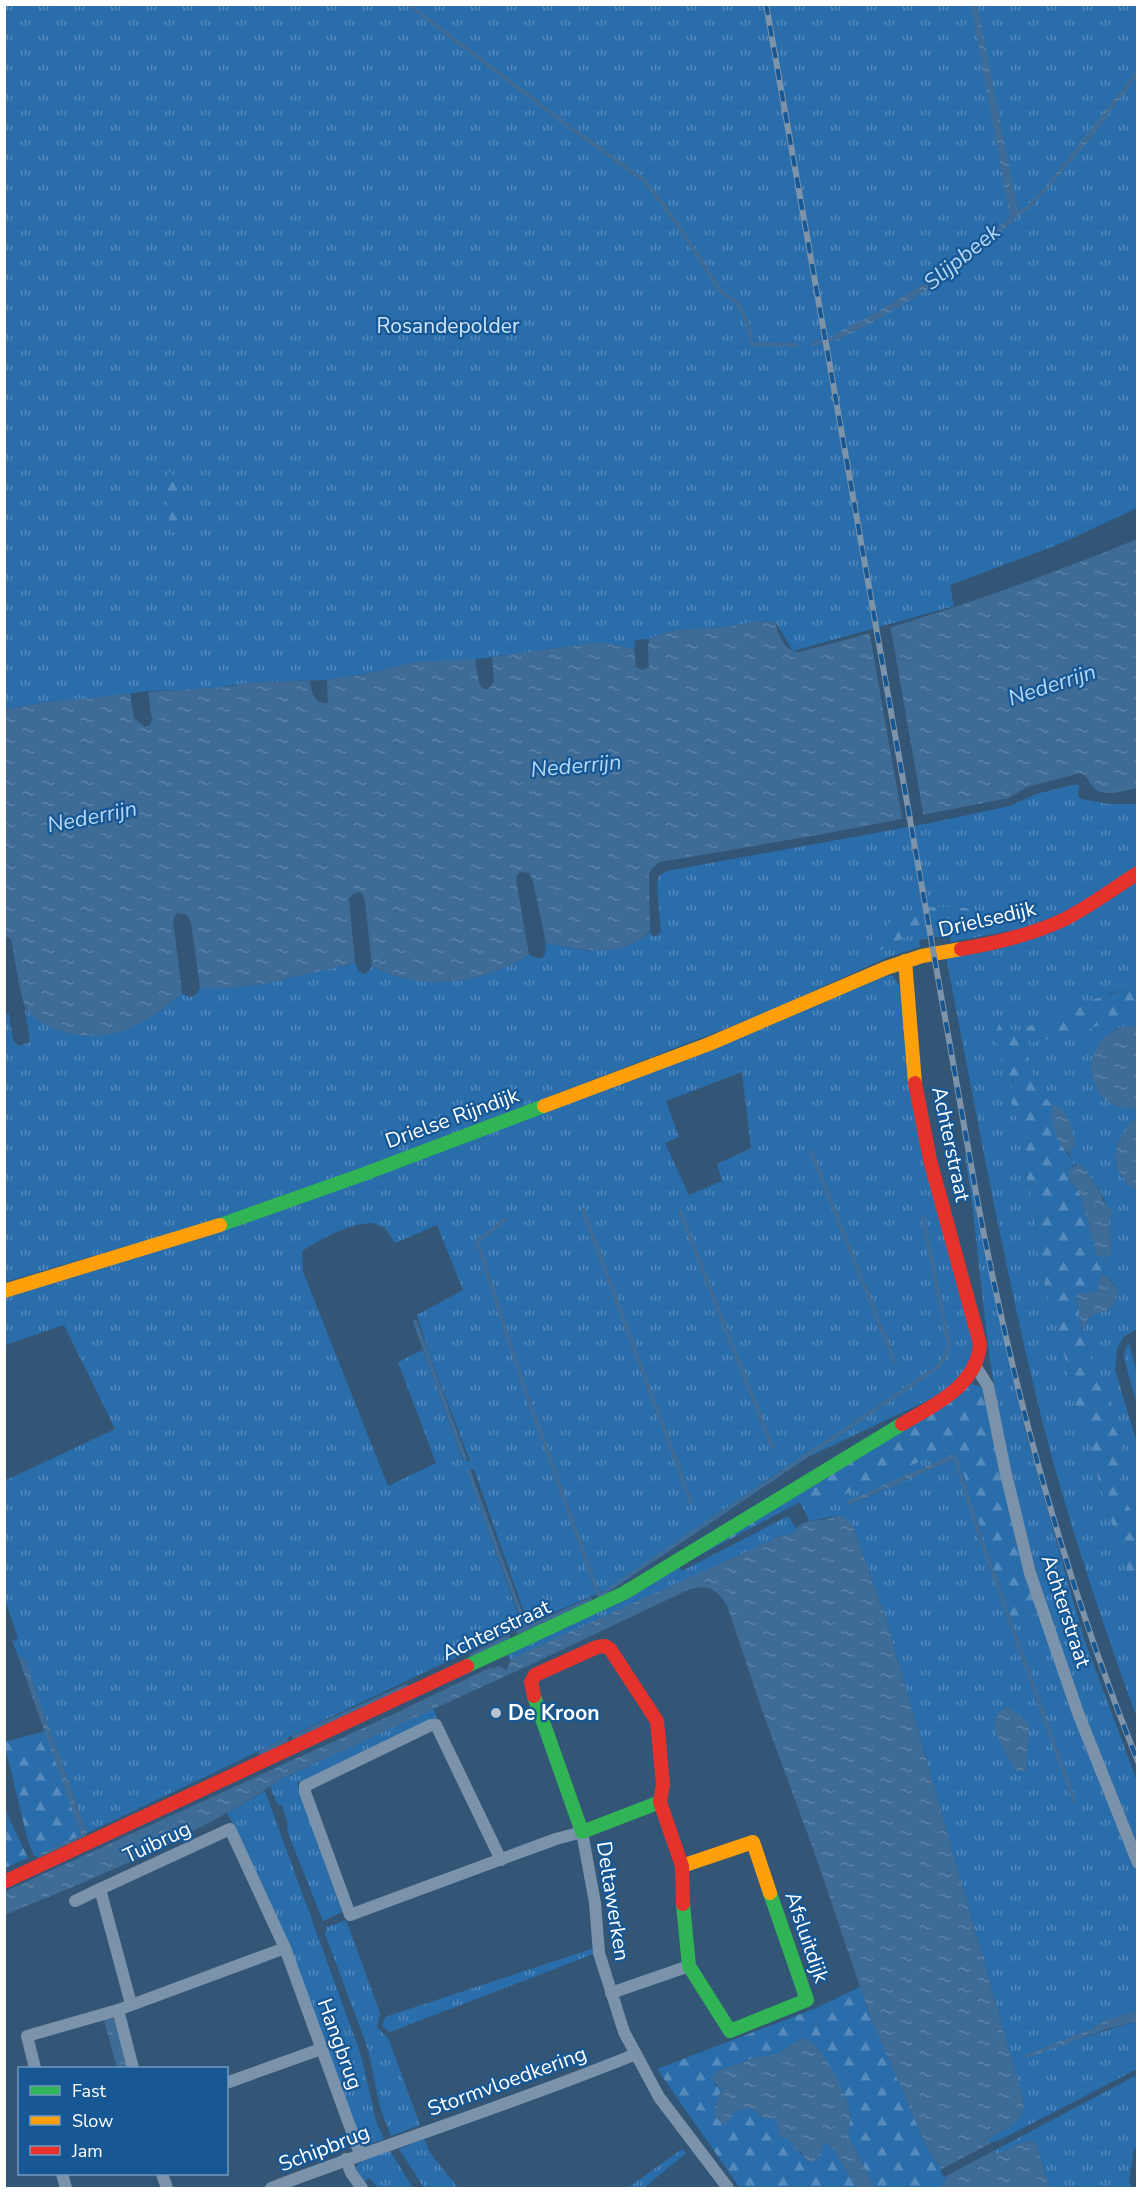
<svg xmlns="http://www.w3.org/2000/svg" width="1142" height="2193" font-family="'Nunito Sans',sans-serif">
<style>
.grass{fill:url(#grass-tufts);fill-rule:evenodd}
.forest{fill:url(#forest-firs)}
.water{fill:url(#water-ripples)}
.pier{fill:#335677}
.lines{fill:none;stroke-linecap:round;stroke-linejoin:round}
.stream{stroke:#3f6c97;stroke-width:4}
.street{stroke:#7b93aa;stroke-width:12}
.fast{stroke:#30b455;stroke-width:14}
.slow{stroke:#ff9f0a;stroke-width:14}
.jam{stroke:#e5322d;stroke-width:14}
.rail-casing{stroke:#7d93a9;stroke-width:6}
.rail{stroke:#165794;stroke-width:4;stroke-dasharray:11;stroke-linecap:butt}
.poi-dot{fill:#b8c4cf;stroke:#165794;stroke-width:2}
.labels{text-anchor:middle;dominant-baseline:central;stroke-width:4.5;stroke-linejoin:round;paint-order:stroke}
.park-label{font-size:21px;fill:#cde6fc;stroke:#165794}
.street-label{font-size:21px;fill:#fff;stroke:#165794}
.poi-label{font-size:21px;font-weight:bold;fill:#fff;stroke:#165794;text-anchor:start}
.water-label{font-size:22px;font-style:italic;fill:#b3d8f8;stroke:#165794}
</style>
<defs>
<pattern id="grass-tufts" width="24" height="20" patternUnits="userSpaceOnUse" patternTransform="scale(1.5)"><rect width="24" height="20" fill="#2a6dab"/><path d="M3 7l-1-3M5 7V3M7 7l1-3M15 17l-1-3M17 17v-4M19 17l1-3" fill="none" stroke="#558abc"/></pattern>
<pattern id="forest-firs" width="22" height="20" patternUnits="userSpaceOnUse" patternTransform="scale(1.5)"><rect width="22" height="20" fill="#2a6dab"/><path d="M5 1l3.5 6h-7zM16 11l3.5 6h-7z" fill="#558abc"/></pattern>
<pattern id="water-ripples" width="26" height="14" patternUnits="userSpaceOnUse" patternTransform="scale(1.5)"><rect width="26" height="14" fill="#3f6c97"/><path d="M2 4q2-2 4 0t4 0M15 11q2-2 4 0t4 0" fill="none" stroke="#5c82a7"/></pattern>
</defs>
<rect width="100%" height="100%" fill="#335677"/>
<g class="grass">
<polygon points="5,5 1137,5 1137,508 1062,543 950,585 954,606 793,651 776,623 759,621 727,627 675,630 649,639 635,640 634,649 604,643 594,643 471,660 416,662 362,675 334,678 327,680 256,682 208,689 148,691 100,698 47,702 5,709"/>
<path d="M1073,785H1079L1078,796L1081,799L1110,804H1137V868L1075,906L1024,928L951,942L950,935L919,940L920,947L888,957L758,1016L343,1176L185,1229L5,1282L4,1015L9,1014L13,1040L19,1046L30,1042L25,1009L33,1016L52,1028L87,1036L159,1012L182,993C190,999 196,998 200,988H229L263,984L355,963L358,971L364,974L368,972L372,966C425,993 480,984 529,955L537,958H542L545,954L546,943L589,951L644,937L650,932L653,936H657L661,931L657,887L659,876L667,871L930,823L1010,806L1036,794ZM931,907L965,908L976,911L977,928L968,927L936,935L935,929L911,934L872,954L868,946L874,937L904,914Z"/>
<path d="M1137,878V986L1108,994L1086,1030L1137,1011V1026C1130,1026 1121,1026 1114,1030C1109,1034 1092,1059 1091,1065C1089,1077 1101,1095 1110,1102C1117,1108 1129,1109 1137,1108V1118C1110,1137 1108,1173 1137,1191V1329L1123,1337L1117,1349L1115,1370L1137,1443V1531L1120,1485L1118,1470L1091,1373V1361L1082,1330L1085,1328C1086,1314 1100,1312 1111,1308C1121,1297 1117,1281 1103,1275L1105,1258L1111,1253C1109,1233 1111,1209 1100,1191C1094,1182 1086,1173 1079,1164L1074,1165L1069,1153L1072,1151L1053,1105L1038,1093L1021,1031L994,1038L1001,1049V1067L1014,1080L1009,1095L1027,1152L1023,1165L1035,1211L1037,1247L1045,1276L1044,1288L1057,1321L1077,1415L1089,1433L1098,1478L1108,1512L1129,1576L1137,1585V1718C1101,1620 1068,1521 1042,1420C1004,1267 976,1112 946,957L970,953Z"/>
<path d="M887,975L893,976L900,987L970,1322L974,1359L947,1391L783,1469L620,1580L603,1591L528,1624L474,1469L467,1471L522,1626L87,1833L24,1657L20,1656L19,1659L12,1640L15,1641L18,1638L4,1597V1481L115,1429L64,1325L5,1345V1296ZM742,1072L751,1148L717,1164L722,1181L689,1195L665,1143L679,1137L666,1101ZM372,1223L385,1228L395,1243L437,1225L463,1290L417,1315L429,1354L470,1461H463L423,1350L398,1362L436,1463L388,1486L303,1272L302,1251C323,1238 347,1224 372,1223Z"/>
<polygon points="966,1152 982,1240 1026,1434 1084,1639 1137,1781 1137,1855 1122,1818 1047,1610 1008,1470 989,1354 971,1194 965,1159"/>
<polygon points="1129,1343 1137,1373 1137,1405 1124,1358 1125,1350"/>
<path d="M955,1445L1009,1618L1042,1613L1125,1843L1137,1871V2011L1107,2020L1091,2029L1024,2056L1137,2021V2069L1002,2139L990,2143L988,2138C1005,2129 1023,2124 1024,2103L886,1619L852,1524L837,1516L809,1521L800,1502L823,1504ZM954,1454L956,1458L850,1505L847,1502Z"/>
<polygon points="788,1516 796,1528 791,1536 783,1535 510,1660 507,1653 677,1564 682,1571"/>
<polygon points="433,1708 437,1718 297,1783 342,1912 323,1921 288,1833 287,1821 282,1805 278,1805 270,1787 283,1778"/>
<polygon points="265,1791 361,2055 376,2121 384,2139 367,2145 362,2143 235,1827 227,1813"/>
<polygon points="346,1920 380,2013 377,2027 389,2040 420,2125 391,2136 380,2107 368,2049 325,1934 327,1927"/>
<polygon points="594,1948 596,1953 390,2032 382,2026 385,2017"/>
<polygon points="1137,2075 1137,2147 1134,2149 1129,2180 1132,2188 1049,2188 1036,2143 1028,2141 997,2154 994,2151"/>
<polygon points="424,2139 430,2153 458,2188 424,2188 399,2149"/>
<polygon points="682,2149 686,2153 644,2188 628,2188"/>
<path d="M390,2151L413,2188H378L369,2178L362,2183C360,2179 355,2174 356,2169C357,2158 381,2154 390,2151Z"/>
</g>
<g class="forest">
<polygon points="170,471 176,480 183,529 171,533 164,481"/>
<path d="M931,907L965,908L976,911L978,914V928L968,927L936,936L935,929L911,934L872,955L868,946C881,924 906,910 931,907Z"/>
<polygon points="1137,986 1137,1011 1086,1030 1031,1043 1025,1028 1085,1002"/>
<path d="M1008,1023L1013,1031H1021L1038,1093L1043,1095L1053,1106C1051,1116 1058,1140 1064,1149C1068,1155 1071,1158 1074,1165L1070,1168L1069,1179L1080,1194L1097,1255L1105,1258L1103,1275L1100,1276L1098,1291L1086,1294L1076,1293L1082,1330L1091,1361V1373L1108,1387L1123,1460C1111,1486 1134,1507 1137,1532C1140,1549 1137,1568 1137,1585L1129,1576L1108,1512L1098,1478L1089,1433L1077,1415L1057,1321L1044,1288L1045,1276L1037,1247L1035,1211L1023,1165L1027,1152L1009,1095L1014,1080L1001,1067V1049L994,1038L999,1024Z"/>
<polygon points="971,1384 979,1386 987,1392 1042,1613 1009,1618 955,1446 823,1504 800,1502 687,1562"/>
<polygon points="46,1731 81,1835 38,1857 34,1856 28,1841 4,1742"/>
<polygon points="5,1810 28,1858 5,1868 4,1868"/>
<path d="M860,1987L870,2016L928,2150L947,2177L940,2188H875L849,2138L847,2131L851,2117L842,2088L818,2048L803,2038L778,2054L750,2059L715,2072L714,2084L722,2089L715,2106L735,2111L751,2108L765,2119L776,2118C784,2130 800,2158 812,2162L818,2158L823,2144H827L833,2148L857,2188H740L657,2069L814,2009Z"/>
</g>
<g class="water">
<polygon points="971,5 977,5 1018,211 1026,207 1045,187 1137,70 1137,76 1092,137 1030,209 1022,213 953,274 874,322 837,340 831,340 836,333 870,316 949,269 1010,217"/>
<path d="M1137,539V788C1124,790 1104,799 1093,787C1088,781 1088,776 1080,773L1027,787L1009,798L829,833L660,862L652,868L649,875L650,931C621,960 582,950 546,943L533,881L529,873L520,872L517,875L516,880L529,955C480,984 425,993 372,966L365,901L361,892C355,892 351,894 349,899L355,963L263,984L229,988H200L191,922L187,915L177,913L173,920L182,993C146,1024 111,1046 62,1031C49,1027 36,1022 27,1010C21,1003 14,953 11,939L5,936V709L47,702L130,694L134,718L145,727L150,725L152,719L148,692L227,687L256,682L310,681C312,693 313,704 328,703L327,680L334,678L362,675L416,662L475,659L479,683L483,689H488L494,682L492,657L594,643H604L634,649L636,667L642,670L649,667L648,648L649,639L675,630L727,627L759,621L775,623C780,637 783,650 799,652C915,624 1027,584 1137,539Z"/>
<path d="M1127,1026H1137V1108C1083,1114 1073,1038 1127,1026Z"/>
<path d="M1053,1105C1068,1108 1073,1132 1076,1145L1069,1153C1056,1146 1049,1118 1053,1105Z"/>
<path d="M1137,1118V1191C1109,1174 1109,1136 1137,1118Z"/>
<polygon points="1079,1164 1084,1167 1089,1174 1100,1192 1105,1205 1114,1210 1109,1221 1111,1253 1105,1258 1097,1255 1080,1194 1069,1179 1068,1170"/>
<path d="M1103,1275L1107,1277L1117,1289C1119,1321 1087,1304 1085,1328L1082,1330L1076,1293L1086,1294L1098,1291L1100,1276Z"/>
<polygon points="954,1454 957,1458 849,1505 847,1501"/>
<path d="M837,1516H842L852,1524L886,1619L1024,2103C1023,2124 1005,2129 988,2138L997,2154L1028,2141L1036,2143L1049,2188H940L947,2177L928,2150L870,2016L815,1854L762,1710L727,1605C715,1588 710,1585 690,1589L519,1670L283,1778C198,1836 100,1876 5,1915L4,1892L396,1713L491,1667L492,1669L498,1666L506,1670L512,1658L783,1535L791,1536C803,1514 819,1524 837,1516Z"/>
<polygon points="19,1656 24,1657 87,1833 85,1836 38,1858 39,1854 81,1835 19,1659"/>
<polygon points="1008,1706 1029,1725 1026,1770 1017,1772 1005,1753 994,1729 997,1714"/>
<polygon points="1137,2011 1137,2021 1107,2029 1032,2056 1027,2058 1024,2055 1091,2029 1106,2020"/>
<polygon points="113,2017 128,2068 117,2068 104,2020"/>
<path d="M803,2038C821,2041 849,2096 850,2115C851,2123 847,2129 849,2138L875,2188H857L833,2149L827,2144H823L818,2158L813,2162L807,2161L801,2152L795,2150L791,2141L779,2136L776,2118L765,2119L751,2108L735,2111L726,2126L715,2117V2106L722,2089L712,2080L715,2072L750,2059L778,2054Z"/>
</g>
<g class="pier">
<polygon points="890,624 924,818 903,822 869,630"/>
<polygon points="993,2142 997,2149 944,2177 940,2170"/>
</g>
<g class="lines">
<g class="stream">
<polyline points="408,4 572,129 644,180 679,226 721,292 736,301 747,322 752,344 796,345"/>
<polyline points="813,344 833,339"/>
<polyline points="811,1152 895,1363"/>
<polyline points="583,1210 691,1502"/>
<polyline points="680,1212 772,1447"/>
<polyline points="505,1220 477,1241 521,1378 599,1596"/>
<polyline points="415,1322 465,1459"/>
<polyline points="955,1459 980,1537 1074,1800"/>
<polyline points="469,1472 526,1628"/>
<polyline points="602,1594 939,1366 945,1356 949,1345 923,1218"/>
<polyline points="518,1632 590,1600"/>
<polyline points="472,1655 508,1637"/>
<polyline points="294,1737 406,1686"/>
<polyline points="261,1753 286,1740"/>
</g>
<g class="street">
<polyline points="976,1367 988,1386 1005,1470 1030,1573 1078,1713 1138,1863"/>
<polyline points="501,1860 436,1725 431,1725 305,1786 305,1792 350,1915 556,1839 582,1832 595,1903 599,1953 624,2032 659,2097 728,2188"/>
<polyline points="75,1901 100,1889"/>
<polyline points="611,1993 689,1966"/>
<polyline points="131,2004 100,1889 230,1829 285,1948 360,2154"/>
<polyline points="118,2010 133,2068"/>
<polyline points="35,2068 27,2036 118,2010 285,1948"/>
<polyline points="226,2083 321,2049"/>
<polyline points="346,2159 351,2173 362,2188"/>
<polyline points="62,2174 66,2188"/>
<polyline points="162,2174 167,2188"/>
<path d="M271,2188C392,2142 516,2103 636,2054"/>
</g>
<g class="fast">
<polyline points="220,1225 364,1174 544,1106"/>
<polyline points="467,1666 624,1593 902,1424"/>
<polyline points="534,1696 582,1832 660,1802"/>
<polyline points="683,1904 689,1966 730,2031 807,2000 770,1893"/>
</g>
<g class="slow">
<polyline points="905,961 915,1083"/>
<polyline points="544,1106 709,1044 886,968 922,956 961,949"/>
<polyline points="4,1291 220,1225"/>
<polyline points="682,1866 753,1842 770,1893"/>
</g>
<g class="jam">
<path d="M961,949C996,943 1031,935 1063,920C1089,907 1114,888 1138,873"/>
<path d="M902,1424C934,1405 977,1386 980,1344L930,1160L915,1083"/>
<polyline points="534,1696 531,1682 535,1675 597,1647 605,1646 610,1649 657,1721 663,1784 660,1802 682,1866 683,1904"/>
<polyline points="4,1882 467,1666"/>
</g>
<defs>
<path id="rail" d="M766,4L976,1193C1012,1387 1064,1578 1138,1762"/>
</defs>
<use href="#rail" class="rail-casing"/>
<use href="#rail" class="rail"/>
</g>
<circle class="poi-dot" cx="496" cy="1713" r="6"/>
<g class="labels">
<g class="park-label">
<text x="448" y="326">Rosandepolder</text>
</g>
<g class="street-label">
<text transform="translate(987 919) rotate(-13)">Drielsedijk</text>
<text transform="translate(452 1118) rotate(-20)">Drielse Rijndijk</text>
<text transform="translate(951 1144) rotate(78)">Achterstraat</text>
<text transform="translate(1066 1611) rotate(72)">Achterstraat</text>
<text transform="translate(496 1630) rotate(-25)">Achterstraat</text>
<text transform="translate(157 1842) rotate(-25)">Tuibrug</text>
<text transform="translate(613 1901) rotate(81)">Deltawerken</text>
<text transform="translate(807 1937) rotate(71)">Afsluitdijk</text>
<text transform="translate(340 2044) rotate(70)">Hangbrug</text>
<text transform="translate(507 2081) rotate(-20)">Stormvloedkering</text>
<text transform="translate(324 2148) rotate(-21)">Schipbrug</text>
</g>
<g class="poi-label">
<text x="508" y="1713">De Kroon</text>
</g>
<g class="water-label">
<text transform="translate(962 257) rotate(-39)">Slijpbeek</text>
<text transform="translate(1052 685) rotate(-18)">Nederrijn</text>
<text transform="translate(576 766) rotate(-5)">Nederrijn</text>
<text transform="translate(92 817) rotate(-11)">Nederrijn</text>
</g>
</g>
<rect width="1142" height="2193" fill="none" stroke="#ffffff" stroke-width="12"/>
<rect x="18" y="2067" width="210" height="108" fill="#165794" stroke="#739abf" stroke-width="1.5"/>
<rect x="30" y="2086" width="30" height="9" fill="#30b455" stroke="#739abf" stroke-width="1.5"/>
<text x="72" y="2097" font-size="18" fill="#ffffff">Fast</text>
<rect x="30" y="2116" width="30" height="9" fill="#ff9f0a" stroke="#739abf" stroke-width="1.5"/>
<text x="72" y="2127" font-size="18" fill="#ffffff">Slow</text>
<rect x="30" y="2146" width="30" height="9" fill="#e5322d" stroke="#739abf" stroke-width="1.5"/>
<text x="72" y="2157" font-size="18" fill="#ffffff">Jam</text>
</svg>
